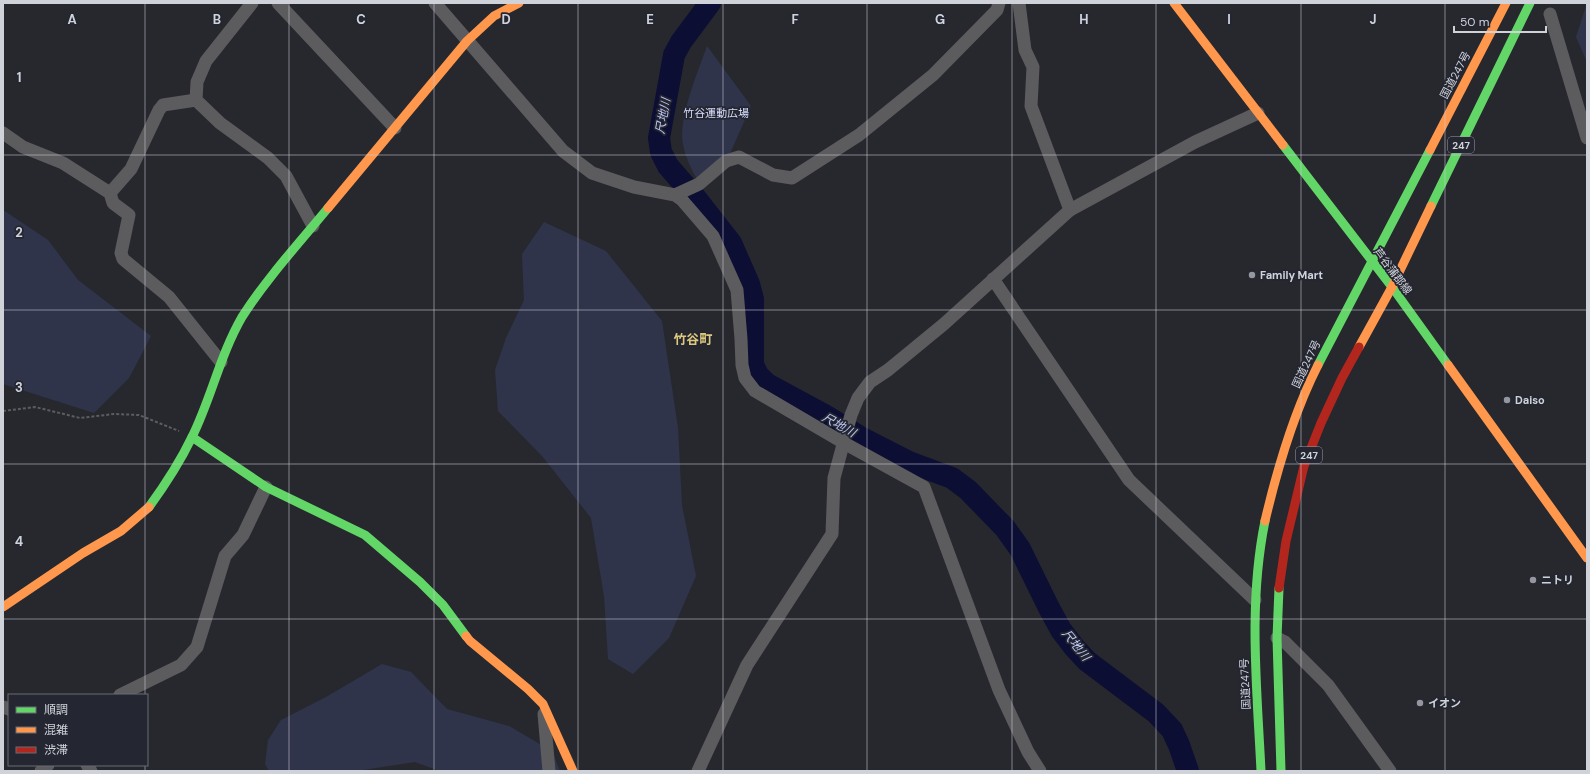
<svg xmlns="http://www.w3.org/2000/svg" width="1590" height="774" font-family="'DM Sans','Noto Sans JP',sans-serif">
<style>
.green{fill:#2f344b}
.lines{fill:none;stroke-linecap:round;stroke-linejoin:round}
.river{stroke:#0d0e33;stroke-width:22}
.path{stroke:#5c5d5f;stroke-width:2;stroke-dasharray:3 2;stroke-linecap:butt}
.street{stroke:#5c5c5e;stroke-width:13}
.fast{stroke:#63d668;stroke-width:9}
.slow{stroke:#ff974d;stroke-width:9}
.jam{stroke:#b3261e;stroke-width:9}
.grid{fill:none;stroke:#d0d2da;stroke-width:1;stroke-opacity:0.55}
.poi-dot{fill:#95969e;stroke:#242631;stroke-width:1.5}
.labels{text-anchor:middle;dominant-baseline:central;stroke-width:3.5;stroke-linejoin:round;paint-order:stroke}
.shield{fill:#242631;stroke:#9c9ea7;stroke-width:1}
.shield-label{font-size:10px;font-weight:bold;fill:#d0d2da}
.street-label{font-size:11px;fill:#d0d2da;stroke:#242631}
.park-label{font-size:11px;fill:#d6ddfc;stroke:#242631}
.poi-label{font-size:11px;font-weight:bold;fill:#d0d2da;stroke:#242631;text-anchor:start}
.water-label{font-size:12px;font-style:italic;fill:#bec8f6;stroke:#242631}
.quarter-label{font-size:13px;font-weight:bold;fill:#deca7c;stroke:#242631}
.grid-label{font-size:13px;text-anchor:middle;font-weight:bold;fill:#d0d2da;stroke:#242631;stroke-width:3.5;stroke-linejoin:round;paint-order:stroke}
</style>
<rect width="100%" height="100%" fill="#27282e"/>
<g class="green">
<polygon points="1587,3 1587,62 1576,37"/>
<path d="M707,46L751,106L728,158L698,181C692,170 685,157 683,144C678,118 698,72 707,46Z"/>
<polygon points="3,210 48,240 78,280 151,336 129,378 94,413 3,384"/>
<polygon points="544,222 606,251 662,321 678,428 682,505 696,576 669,638 633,674 608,659 604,596 591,518 542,456 498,411 495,370 506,338 524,300 522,254"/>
<polygon points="382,664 411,672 447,709 509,726 552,751 560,771 440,771 415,762 356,771 269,771 265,764 268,740 281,720 326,697"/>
</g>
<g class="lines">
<polyline class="river" points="710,3 681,42 674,55 659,138 661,152 668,166 695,197 731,243 749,284 753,299 753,365 758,375 767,384 828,417 862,438 909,462 952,478 968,490 1005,528 1020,549 1049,608 1061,630 1074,647 1087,661 1156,713 1172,730 1179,745 1188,771"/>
<polyline class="path" points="3,411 35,407 80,418 114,414 139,415 179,431"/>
<g class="street">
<polyline points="252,3 206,61 197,82 196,100 220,123 268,158 286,176 313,226"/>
<polyline points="278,3 395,128"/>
<polyline points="435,3 563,151 592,173 634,187 675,195 682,200 713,236 737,290 741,339 742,365 745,378 755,391 844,443 924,487 999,690 1028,752 1040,771"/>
<polyline points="1019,3 1025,50 1033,67 1031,106 1070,210"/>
<polyline points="1550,14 1587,138"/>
<polyline points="3,133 23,147 63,163 110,193 113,203 129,215 121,253 123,259 169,297 221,362"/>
<polyline points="110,193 131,169 159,110 163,105 196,100"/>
<polyline points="675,195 699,184 726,161 739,157 773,175 792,178 859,135 933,75 997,10 999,3"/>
<polyline points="993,279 1129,480 1255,600"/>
<polyline points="1277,638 1285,642 1328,685 1390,771"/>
<polyline points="120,695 181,665 197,647 225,556 243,535 266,487"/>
<polyline points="3,707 9,709"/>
<polyline points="544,714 549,771"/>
<polyline points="87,765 91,771"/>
<polyline points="41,771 48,765"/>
<polyline points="698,771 747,665 832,534 834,478 851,415 858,398 870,382 888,370 944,324 1070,210 1195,142 1258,113"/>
</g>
<g class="fast">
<polyline points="1283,145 1392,287 1448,365"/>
<polyline points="1431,206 1530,3"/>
<polyline points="1318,365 1430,150"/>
<polyline points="192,437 266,487 365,535 420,582 443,605 466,636"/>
<path d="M149,507C165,485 180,462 192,437C211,399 220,355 242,317C267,278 299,243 328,208"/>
<polyline points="1279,588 1277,638 1281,771"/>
<path d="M1261,771C1257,688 1248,604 1265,521"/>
</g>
<g class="slow">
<polyline points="1174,3 1283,145"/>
<polyline points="1430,150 1506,3"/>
<polyline points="328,208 467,41 494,16 519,3"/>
<polyline points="1359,347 1392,287 1431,206"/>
<polyline points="1448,365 1587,558"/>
<path d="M1265,521C1277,470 1294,412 1318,365"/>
<polyline points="3,607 83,553 121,531 149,507"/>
<polyline points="466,636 470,641 528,689 543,704 573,771"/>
</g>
<polyline class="jam" points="1279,588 1286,541 1304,466 1321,423 1342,378 1359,347"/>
</g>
<path class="grid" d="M145,3V695M289,3V771M434,3V771M578,3V771M723,3V771M867,3V771M1012,3V771M1156,3V771M1301,3V771M1445,3V771M3,155H1587M3,310H1587M3,464H1587M3,619H1587M145,765V771"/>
<g class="poi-dot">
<circle cx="1252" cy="275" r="4"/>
<circle cx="1507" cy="400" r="4"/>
<circle cx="1533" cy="580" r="4"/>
<circle cx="1420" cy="703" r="4"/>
</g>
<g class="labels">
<g class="shield">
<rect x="1448" y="137" width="26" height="16" rx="3"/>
<rect x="1296" y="447" width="26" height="16" rx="3"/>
</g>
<g class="shield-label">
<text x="1461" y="145">247</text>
<text x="1309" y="455">247</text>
</g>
<g class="street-label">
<text transform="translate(1455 75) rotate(-62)">国道247号</text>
<text transform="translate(1393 271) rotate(53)">芦谷蒲郡線</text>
<text transform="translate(1306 364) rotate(-65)">国道247号</text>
<text transform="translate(1245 684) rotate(-93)">国道247号</text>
</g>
<g class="park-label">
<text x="716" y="113">竹谷運動広場</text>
</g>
<g class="poi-label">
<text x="1260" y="275">Family Mart</text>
<text x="1515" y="400">Daiso</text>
<text x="1541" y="580">ニトリ</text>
<text x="1428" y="703">イオン</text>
</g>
<g class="water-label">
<text transform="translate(663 116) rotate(-80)">尺地川</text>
<text transform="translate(839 425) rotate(29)">尺地川</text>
<text transform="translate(1076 645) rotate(51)">尺地川</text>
</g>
<g class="quarter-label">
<text x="693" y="339">竹谷町</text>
</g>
</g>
<g class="grid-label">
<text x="72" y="24">A</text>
<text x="217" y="24">B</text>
<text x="361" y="24">C</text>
<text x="506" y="24">D</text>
<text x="650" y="24">E</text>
<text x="795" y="24">F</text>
<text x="940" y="24">G</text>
<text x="1084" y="24">H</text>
<text x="1229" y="24">I</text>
<text x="1373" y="24">J</text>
<text x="19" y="82">1</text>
<text x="19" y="237">2</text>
<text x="19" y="392">3</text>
<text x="19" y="546">4</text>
</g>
<rect width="1590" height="774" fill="none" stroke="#d0d2da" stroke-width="8"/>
<rect x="8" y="694" width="140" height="72" fill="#242631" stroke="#696b75"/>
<rect x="16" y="707" width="20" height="6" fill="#63d668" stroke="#696b75"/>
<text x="44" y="714" font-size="12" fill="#d0d2da">順調</text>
<rect x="16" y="727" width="20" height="6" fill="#ff974d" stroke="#696b75"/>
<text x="44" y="734" font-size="12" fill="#d0d2da">混雑</text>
<rect x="16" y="747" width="20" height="6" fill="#b3261e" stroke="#696b75"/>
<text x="44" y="754" font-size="12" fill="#d0d2da">渋滞</text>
<path d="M1454 26v6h92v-6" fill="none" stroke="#d0d2da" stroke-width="2"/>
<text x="1460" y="26" font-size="12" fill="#d0d2da" stroke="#242631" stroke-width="3" paint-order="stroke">50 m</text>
</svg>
